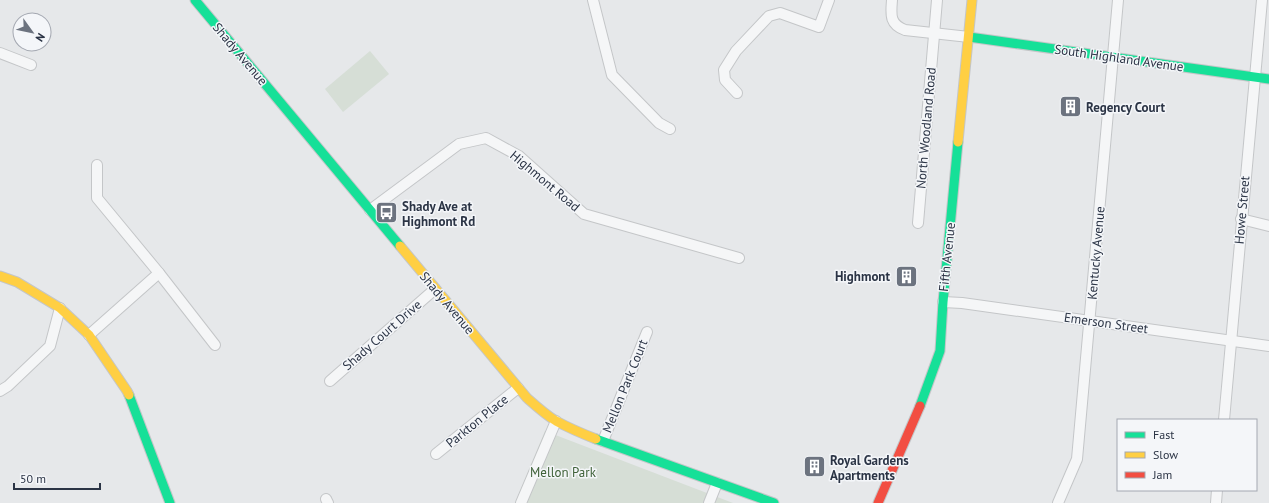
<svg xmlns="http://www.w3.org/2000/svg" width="1269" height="503" font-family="'PT Sans',sans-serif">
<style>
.green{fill:#d6ded6}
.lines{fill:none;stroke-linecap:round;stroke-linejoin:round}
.street-casing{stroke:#c4c6c8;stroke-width:12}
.fast-casing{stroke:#c4c6c8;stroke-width:11}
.slow-casing{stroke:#c4c6c8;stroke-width:11}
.jam-casing{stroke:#c4c6c8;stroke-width:11}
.street{stroke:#f5f6f7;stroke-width:10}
.fast{stroke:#16e098;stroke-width:9}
.slow{stroke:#ffcf43;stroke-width:9}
.jam{stroke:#f24e42;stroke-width:9}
.labels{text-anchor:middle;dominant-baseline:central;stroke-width:3;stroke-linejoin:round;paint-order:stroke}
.street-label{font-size:13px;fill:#2b3445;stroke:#f4f6f9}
.poi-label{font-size:13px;font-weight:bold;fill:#2b3445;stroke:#f4f6f9;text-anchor:start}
.park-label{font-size:13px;fill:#3f6138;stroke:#f4f6f9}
</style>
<rect width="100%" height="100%" fill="#e6e8ea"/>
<g class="green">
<polygon points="370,51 389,74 343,112 325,89"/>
<polygon points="545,431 733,503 515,503"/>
</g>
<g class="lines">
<defs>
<g id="street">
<polyline points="593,0 612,75 659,123 670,129"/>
<path d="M892,0C891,14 889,24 905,30L969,37"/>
<polyline points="0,53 31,65"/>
<polyline points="737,93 725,80 724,70 736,51 769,16 780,13 819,27 829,0"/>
<polyline points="97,165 97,198 159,273 215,345"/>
<polyline points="370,210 459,144 486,138 519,156 584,214 739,258"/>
<polyline points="1241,219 1269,226"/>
<polyline points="918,223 937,0"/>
<polyline points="943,302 962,303 1269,346"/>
<polyline points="89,335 159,273"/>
<polyline points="330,381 435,289"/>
<polyline points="0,391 8,386 50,346 60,308"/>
<polyline points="1224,420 1262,0"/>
<polyline points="603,441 647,332"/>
<polyline points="436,454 518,388"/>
<polyline points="326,499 328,503"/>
<polyline points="521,503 556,421"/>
<polyline points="709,503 717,483"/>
<polyline points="1058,503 1077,459 1118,0"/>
<polyline points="1216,503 1217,490"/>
</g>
<g id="fast">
<polyline points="195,0 400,246"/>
<polyline points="969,37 1269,79"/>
<polyline points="129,395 170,503"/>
<polyline points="920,406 940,351 943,302 958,142"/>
<polyline points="596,439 774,503"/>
</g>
<g id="slow">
<polyline points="958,142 972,0"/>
<path d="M400,246L527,398C536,406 546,415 556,421C569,428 583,434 596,439"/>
<polyline points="0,276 17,282 60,308 89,335 127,391 129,395"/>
</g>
<polyline id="jam" points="878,503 920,406"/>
</defs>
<use href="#street" class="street-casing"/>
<use href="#fast" class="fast-casing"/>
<use href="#slow" class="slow-casing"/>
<use href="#jam" class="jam-casing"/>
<use href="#street" class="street"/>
<use href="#fast" class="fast"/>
<use href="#slow" class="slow"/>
<use href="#jam" class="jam"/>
</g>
<defs>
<symbol id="building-square" viewBox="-11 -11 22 22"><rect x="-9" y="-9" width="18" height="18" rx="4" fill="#6c737f" stroke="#f4f6f9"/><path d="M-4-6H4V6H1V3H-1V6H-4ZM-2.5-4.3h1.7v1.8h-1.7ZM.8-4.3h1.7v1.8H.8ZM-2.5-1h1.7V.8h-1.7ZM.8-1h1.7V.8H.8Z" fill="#fff"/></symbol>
<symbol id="bus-square" viewBox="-11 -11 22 22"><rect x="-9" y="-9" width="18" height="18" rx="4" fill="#6c737f" stroke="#f4f6f9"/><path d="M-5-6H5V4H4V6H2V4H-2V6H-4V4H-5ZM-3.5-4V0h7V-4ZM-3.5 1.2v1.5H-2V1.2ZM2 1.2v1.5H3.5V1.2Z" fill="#fff"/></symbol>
</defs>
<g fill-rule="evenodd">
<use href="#building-square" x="1058" y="94" width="25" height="25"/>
<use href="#bus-square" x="374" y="200" width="25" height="25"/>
<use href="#building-square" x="894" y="264" width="25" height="25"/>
<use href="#building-square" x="802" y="454" width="25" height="25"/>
</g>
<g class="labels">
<g class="street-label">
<text transform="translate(240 54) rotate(50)">Shady Avenue</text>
<text transform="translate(1119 58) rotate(8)">South Highland Avenue</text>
<text transform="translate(926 128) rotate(-85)">North Woodland Road</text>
<text transform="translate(545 181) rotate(40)">Highmont Road</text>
<text transform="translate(1242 210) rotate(-85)">Howe Street</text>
<text transform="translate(1096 253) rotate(-85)">Kentucky Avenue</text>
<text transform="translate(947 257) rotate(-84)">Fifth Avenue</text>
<text transform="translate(447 303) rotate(50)">Shady Avenue</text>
<text transform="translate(1106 323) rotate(8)">Emerson Street</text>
<text transform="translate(382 335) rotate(-41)">Shady Court Drive</text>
<text transform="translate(625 386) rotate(-68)">Mellon Park Court</text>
<text transform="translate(477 421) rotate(-39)">Parkton Place</text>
</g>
<g class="poi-label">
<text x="1086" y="107">Regency Court</text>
<text x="402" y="206">Shady Ave at<tspan x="402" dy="15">Highmont Rd</tspan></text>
<text x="890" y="276" text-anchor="end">Highmont</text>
<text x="830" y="460">Royal Gardens<tspan x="830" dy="15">Apartments</tspan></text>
</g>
<g class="park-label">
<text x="563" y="472">Mellon Park</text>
</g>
</g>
<rect x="1117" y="419" width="140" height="72" fill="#f4f6f9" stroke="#a4a8b1"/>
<rect x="1125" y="432" width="20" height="6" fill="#16e098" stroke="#a4a8b1"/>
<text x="1153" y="439" font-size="12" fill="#2b3445">Fast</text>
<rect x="1125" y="452" width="20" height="6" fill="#ffcf43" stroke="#a4a8b1"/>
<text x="1153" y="459" font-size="12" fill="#2b3445">Slow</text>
<rect x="1125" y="472" width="20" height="6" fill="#f24e42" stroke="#a4a8b1"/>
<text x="1153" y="479" font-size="12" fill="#2b3445">Jam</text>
<g transform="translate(32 32) rotate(123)"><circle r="19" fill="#f4f6f9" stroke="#a4a8b1"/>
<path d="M0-3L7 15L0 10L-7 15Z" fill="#6c737f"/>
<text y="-6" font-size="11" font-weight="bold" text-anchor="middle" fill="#2b3445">N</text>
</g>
<path d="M14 483v6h86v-6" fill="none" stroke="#2b3445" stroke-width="2"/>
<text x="20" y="483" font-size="12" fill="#2b3445" stroke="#f4f6f9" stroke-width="3" paint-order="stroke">50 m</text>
</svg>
